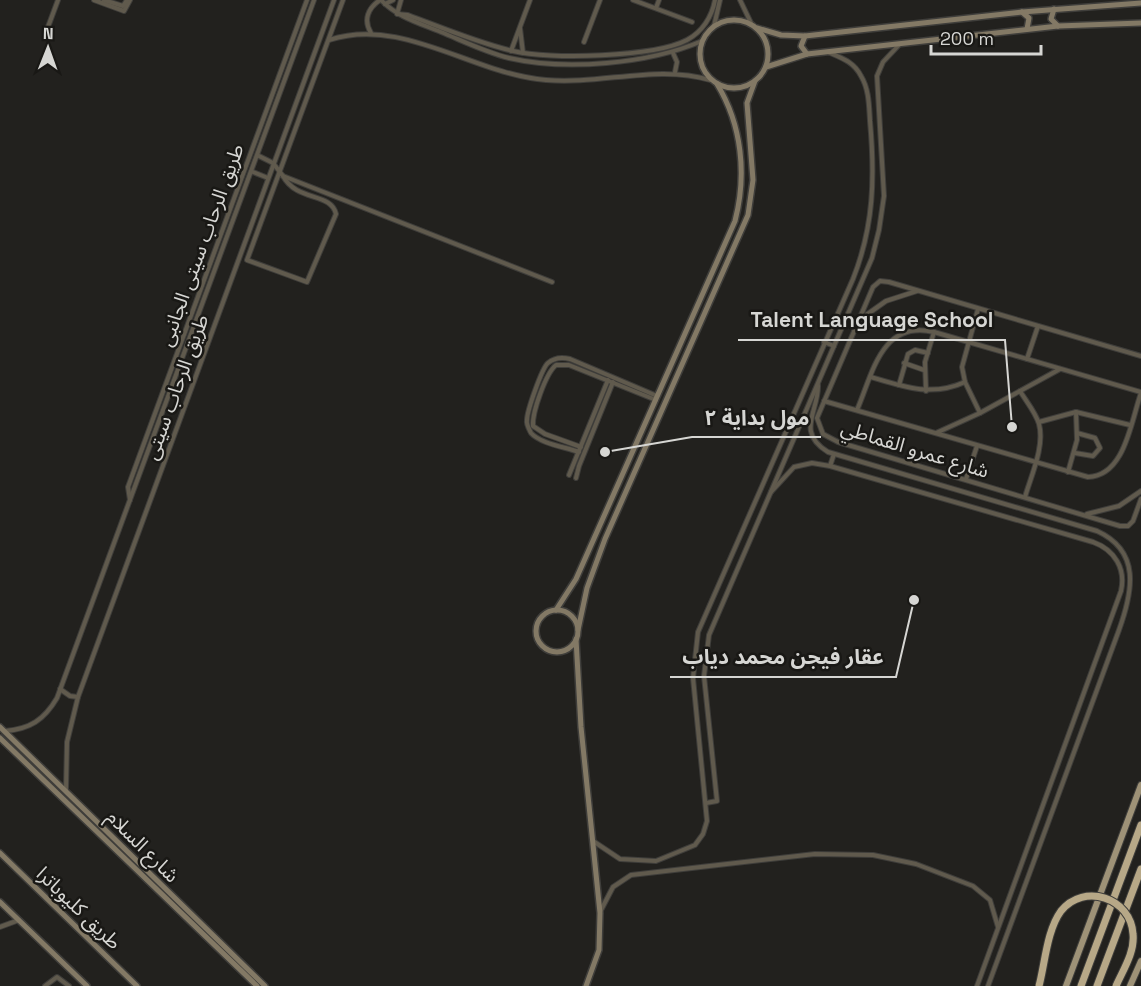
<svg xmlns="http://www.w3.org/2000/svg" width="1141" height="986" font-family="'Space Grotesk','Noto Sans Arabic',sans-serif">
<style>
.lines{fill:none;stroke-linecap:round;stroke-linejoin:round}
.street-casing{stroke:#3f3e3b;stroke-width:6}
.secondary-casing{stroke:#3f3e3b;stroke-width:8}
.primary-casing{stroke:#3f3e3b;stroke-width:8}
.highway-casing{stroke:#3f3e3b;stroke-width:9}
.street{stroke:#605a4d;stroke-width:4}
.secondary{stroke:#837965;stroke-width:5}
.primary{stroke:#9e9277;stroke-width:6}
.highway{stroke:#b7a887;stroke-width:7}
.highway-bridge-casing{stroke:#3f3e3b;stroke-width:9;stroke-linecap:butt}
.highway-bridge{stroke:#b7a887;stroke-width:7}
.labels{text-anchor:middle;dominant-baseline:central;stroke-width:5;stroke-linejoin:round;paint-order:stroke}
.street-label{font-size:20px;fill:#d6d6d3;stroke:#191815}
.leader{fill:none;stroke:#d6d6d3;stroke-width:2}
.callout-dot{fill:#d6d6d3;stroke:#191815;stroke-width:2}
.callout-label{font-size:21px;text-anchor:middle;font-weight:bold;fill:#d6d6d3;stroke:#191815;stroke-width:5;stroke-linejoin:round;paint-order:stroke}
</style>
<rect width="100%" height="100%" fill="#22211e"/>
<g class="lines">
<defs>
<g id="street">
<polyline points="94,0 124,11 130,0"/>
<polyline points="104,0 123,6 127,0"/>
<path d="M381,0C397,17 419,23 441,32C463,41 485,52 509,58C566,71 648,64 702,41"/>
<path d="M401,0L397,14L408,15C443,28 478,43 513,51C549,60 655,57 687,40C702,32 712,17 715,0"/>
<polyline points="633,0 692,22"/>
<polyline points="740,0 752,25"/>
<polyline points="385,4 393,0"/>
<polyline points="656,8 659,0"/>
<polyline points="714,26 720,0"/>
<polyline points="520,28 523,53"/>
<path d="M371,33C363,20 368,8 380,0"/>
<polyline points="45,35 58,0"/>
<path d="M329,40C403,16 472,74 546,80C601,85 657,64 710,80"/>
<polyline points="584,42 600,0"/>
<polyline points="511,51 530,0"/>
<polyline points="673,53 677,62 675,72"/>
<polyline points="259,156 273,163 283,176 552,282"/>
<polyline points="253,172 268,178"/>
<path d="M283,176C297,202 331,192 336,214L307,282L247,260L343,0"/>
<polyline points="978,309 962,367 965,382 980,413"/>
<polyline points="862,318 886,301 917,291"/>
<polyline points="824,342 834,346"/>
<polyline points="1141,356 889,282 880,281 873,287 817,418 823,434 838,442 1120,526 1128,526 1133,521 1141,499"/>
<polyline points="1027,359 1038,326"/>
<polyline points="904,363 924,370"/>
<path d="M871,377C904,387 932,397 965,382"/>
<path d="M818,385C819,411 795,432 828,452L1097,531C1141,551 1133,591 1119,630L988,986"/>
<polyline points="899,385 908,354 915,350 928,353"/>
<polyline points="926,391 925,362 934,332"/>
<path d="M1020,391C1026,401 1036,413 1039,424C1045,446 1031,476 1025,497"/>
<path d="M824,401L1088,477C1125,476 1131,421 1141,393"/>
<path d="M857,410C873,373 881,320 934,332L1141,392"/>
<polyline points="1039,422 1076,412 1130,425"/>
<polyline points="936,433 980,413 1060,369"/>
<path d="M581,447L545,434L533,426C532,412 546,373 556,365H569L656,400"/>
<path d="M579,452C566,447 541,444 531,433C529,429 526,424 527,420C527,411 542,368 548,363C555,357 562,357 570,359L657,396"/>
<polyline points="1075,453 1093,456 1100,448 1095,438 1077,433"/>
<polyline points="830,466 834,454"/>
<polyline points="1068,472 1077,440 1076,412"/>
<polyline points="569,475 608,380"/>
<polyline points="576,478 579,466 613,382"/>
<polyline points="966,479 977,446"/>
<path d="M771,492L794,467L812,463L830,466L1093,542C1115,550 1126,569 1121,591L977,986"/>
<polyline points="130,500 128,487 307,0"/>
<polyline points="1087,514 1119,506 1141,491"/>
<polyline points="60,689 70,696 78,697"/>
<path d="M5,731C30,729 44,720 57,698L314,0"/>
<polyline points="66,789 67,742 78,697 334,0"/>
<polyline points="706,803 717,801 704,676 709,635 872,258 879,230 884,196 877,76 883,62 899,45"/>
<path d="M593,841L620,859L656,861L695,845L703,834L707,821L693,678L698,632L853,279C874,226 875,177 870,121C869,105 869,89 861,76C854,62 842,58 828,52"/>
<polyline points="600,912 613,887 631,875 815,854 873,855 916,864 973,886 990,900 998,927"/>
<polyline points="0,927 19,920"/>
<polyline points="45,986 57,977 69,986"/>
</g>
<g id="secondary">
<polyline points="1054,9 1051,19 1058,26"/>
<polyline points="1022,12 1029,18 1027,29"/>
<circle cx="734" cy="54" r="34"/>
<polyline points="757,28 781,35 805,36 1022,12 1141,3"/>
<polyline points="805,36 801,46 807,54"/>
<polyline points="766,67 807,54 1058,26 1141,23"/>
<path d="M556,610L576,579L735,221C747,175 742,125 717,84"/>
<circle cx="557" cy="631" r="21"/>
<polyline points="578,630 587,588 605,539 748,215 753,180 747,103 755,81"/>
<polyline points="576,639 581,727 600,913 599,950 586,986"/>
<polyline points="0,727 265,986"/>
<polyline points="0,738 257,986"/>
<polyline points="0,853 137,986"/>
<polyline points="0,902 87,986"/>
</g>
<g id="primary">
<polyline points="1066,986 1141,785"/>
<polyline points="1130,986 1141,961"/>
</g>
<g id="highway">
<polyline points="1081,986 1141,825"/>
<polyline points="1097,986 1141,869"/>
</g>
</defs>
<use href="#street" class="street-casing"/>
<use href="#secondary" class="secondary-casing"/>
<use href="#primary" class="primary-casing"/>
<use href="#highway" class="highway-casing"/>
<use href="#street" class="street"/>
<use href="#secondary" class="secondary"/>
<use href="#primary" class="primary"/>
<use href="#highway" class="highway"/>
<defs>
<path id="highway-bridge" d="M1039,986C1045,963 1047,930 1061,911C1084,882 1131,898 1133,934C1135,952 1123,970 1116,986"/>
</defs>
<use href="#highway-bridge" class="highway-bridge-casing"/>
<use href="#highway-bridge" class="highway-bridge"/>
</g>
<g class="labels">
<g class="street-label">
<text transform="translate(201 245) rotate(-70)">طريق الرحاب سيتى الجانبى</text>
<text transform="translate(176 387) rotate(-70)">طريق الرحاب سيتى</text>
<text transform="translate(915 449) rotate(17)">شارع عمرو القماطي</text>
<text transform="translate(143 846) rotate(45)">شارع السلام</text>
<text transform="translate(79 908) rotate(44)">طريق كليوباترا</text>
</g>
</g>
<path class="leader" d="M1012 427L1005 340H738M605 452L692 437H821M914 600L896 677H670"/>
<g class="callout-dot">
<circle cx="1012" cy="427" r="6"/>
<circle cx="605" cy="452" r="6"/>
<circle cx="914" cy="600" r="6"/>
</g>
<g class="callout-label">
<text x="872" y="327">Talent Language School</text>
<text x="757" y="425">مول بداية ۲</text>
<text x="783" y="664">عقار فيجن محمد دياب</text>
</g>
<g transform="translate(48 48) rotate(1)" stroke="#191815" stroke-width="4.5" paint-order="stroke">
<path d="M0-4.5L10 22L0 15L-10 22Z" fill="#d6d6d3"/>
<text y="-9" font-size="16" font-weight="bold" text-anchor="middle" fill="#d6d6d3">N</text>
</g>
<path d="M931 45v9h110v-9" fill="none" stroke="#d6d6d3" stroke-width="3"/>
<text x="940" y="45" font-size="18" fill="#d6d6d3" stroke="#191815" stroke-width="4.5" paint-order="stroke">200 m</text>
</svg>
